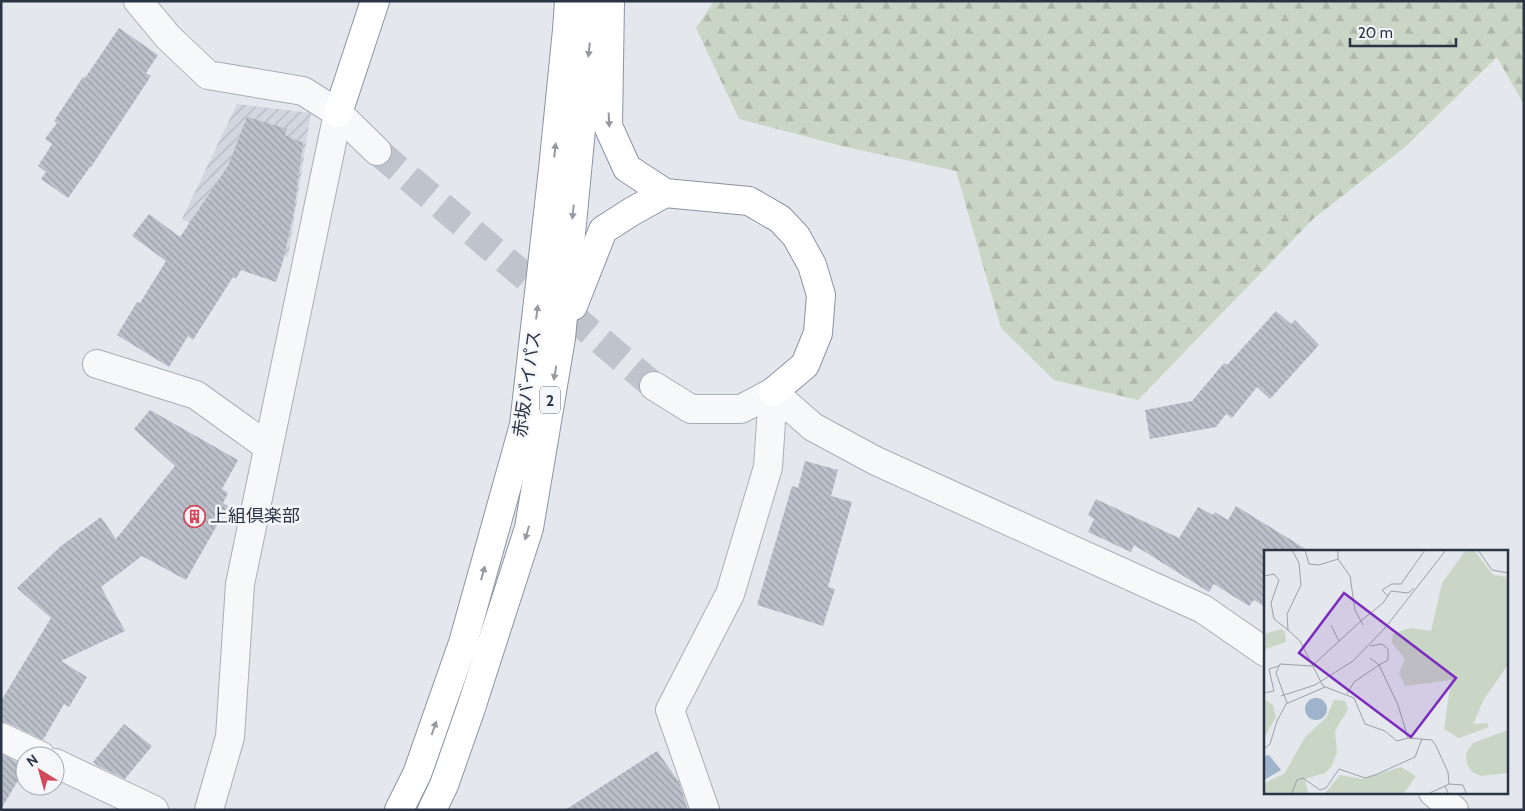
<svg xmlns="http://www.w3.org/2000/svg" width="1525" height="811" font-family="Cabin,'Noto Sans JP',sans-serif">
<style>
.industrial{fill:url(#industrial-furrows)}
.forest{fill:url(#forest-firs)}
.building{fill:url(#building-back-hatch)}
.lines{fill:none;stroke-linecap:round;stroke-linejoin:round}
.minor-tunnel{stroke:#bfc3cb;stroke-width:28;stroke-dasharray:28 14;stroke-linecap:butt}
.minor-casing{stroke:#a9aeb7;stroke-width:30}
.highway-casing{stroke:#8b94a3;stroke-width:30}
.minor{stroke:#f7f8fa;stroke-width:28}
.highway{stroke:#fff;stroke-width:28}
.oneway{fill:#959aa2}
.labels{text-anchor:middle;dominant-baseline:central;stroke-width:5;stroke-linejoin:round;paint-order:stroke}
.shield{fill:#f4f6f9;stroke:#676e7b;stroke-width:1}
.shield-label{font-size:16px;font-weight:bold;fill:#2b3445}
.street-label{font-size:18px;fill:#2b3445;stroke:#f4f6f9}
.poi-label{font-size:18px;fill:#2b3445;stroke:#f4f6f9;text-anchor:start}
.inset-road{fill:none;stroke:#9a9fa9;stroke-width:1}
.view{fill:#7b2cbf;fill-opacity:0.15;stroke:#7b2cbf;stroke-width:2.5}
.inset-edge{fill:none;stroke:#2b3445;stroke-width:2.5}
</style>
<defs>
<pattern id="industrial-furrows" width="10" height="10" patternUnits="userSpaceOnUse" patternTransform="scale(1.25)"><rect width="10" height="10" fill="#d2d6de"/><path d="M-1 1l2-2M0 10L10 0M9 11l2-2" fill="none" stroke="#b4b8c0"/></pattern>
<pattern id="forest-firs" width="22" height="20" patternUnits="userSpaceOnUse" patternTransform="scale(1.25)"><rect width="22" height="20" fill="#c9d6c5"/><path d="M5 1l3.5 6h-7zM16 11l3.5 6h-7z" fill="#adb8ab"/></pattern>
<pattern id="building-back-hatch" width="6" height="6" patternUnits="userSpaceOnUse" patternTransform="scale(1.25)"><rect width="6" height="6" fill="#bbc0ca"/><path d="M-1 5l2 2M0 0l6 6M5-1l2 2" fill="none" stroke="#989da6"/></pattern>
</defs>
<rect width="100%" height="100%" fill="#e4e7ec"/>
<polygon class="industrial" points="237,104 311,113 288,257 235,247 182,219"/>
<polygon class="forest" points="714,1 1524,1 1524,105 1497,57 1405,147 1313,219 1138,400 1054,380 1001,328 956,171 846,147 739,119 696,28"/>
<g class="building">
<polygon points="119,28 158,55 146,73 151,76 91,167 90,167 68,198 41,179 46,172 38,166 52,144 45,139 57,123 54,121 83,77 85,78"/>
<polygon points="247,117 287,129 285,135 303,143 294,211 283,261 276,282 241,270 236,279 233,277 193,340 188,336 169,367 117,335 137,302 140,303 166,261 132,236 149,214 180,237 228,166"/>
<polygon points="1276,311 1291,324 1295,320 1319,345 1270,399 1257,387 1232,418 1226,414 1216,427 1150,439 1145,410 1192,401 1224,363 1227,365"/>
<polygon points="150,410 238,460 222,489 228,493 223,503 228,506 186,580 142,556 101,587 125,631 61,661 87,677 69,707 64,704 43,740 8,723 1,722 1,701 51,618 17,588 61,546 101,517 116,539 175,466 134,429"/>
<polygon points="805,461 838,470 831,496 852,502 828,587 835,589 823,626 757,605 792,486 798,488"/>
<polygon points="1096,499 1179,538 1198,507 1213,515 1215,512 1228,520 1236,506 1309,551 1265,551 1265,607 1254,600 1249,606 1214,584 1209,592 1134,545 1131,552 1088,532 1094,519 1088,515"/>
<polygon points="124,724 152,746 125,779 98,766 93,762"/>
<polygon points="657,751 679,782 688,810 565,810"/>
<polygon points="1,754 25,766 25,769 1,809"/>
</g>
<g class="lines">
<polyline class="minor-tunnel" points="377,151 654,386"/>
<defs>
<g id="minor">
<polyline points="138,1 168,37 208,75 303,91 338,113 377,151"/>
<polyline points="97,364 196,395 268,447"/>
<polyline points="654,386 691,409 741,409 773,392"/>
<polyline points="773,392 813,427 876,461 1203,609 1265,652"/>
<polyline points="1,737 41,756"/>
<polyline points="55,763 154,810"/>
<polyline points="1433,792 1454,810"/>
<polyline points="209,810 230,737 240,584 338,113"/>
<polyline points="705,810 670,710 730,594 768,467 773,392"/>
</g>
<g id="highway">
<polyline points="610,1 608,126 627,168 665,193 749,201 780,219 796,236 812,265 821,295 818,333 805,365 773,392"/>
<polyline points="338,113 375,1"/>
<polyline points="573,306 603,230 631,212 665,193"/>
<polyline points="399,810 417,774 463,643 524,425 553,169 567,30 569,1"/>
<polyline points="432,810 444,785 471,708 529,528 561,338 590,36 591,1"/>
</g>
</defs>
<use href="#minor" class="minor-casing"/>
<use href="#highway" class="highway-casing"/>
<use href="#minor" class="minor"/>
<use href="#highway" class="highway"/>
</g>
<defs><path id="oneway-solid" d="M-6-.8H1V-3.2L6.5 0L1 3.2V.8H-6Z" transform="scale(1.25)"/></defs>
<g class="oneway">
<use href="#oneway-solid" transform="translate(589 50) rotate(96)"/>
<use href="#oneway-solid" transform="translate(609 120) rotate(87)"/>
<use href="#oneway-solid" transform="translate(555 150) rotate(-84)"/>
<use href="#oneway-solid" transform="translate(573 212) rotate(96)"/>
<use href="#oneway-solid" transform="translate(537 312) rotate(-83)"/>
<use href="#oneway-solid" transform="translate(555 373) rotate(100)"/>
<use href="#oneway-solid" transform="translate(527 533) rotate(106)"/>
<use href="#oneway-solid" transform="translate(483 573) rotate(-75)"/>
<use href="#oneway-solid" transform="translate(434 728) rotate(-71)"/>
</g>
<defs>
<symbol id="building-ring" viewBox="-11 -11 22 22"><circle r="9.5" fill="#f4f6f9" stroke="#d1495b" stroke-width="1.5"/><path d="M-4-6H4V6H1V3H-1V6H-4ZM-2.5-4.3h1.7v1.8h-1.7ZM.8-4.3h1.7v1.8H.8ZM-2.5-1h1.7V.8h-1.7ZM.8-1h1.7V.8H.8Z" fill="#d1495b"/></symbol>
</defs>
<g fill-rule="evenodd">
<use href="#building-ring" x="182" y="504" width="25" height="25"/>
</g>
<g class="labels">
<rect class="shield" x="540" y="386.5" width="20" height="27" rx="4"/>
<g class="shield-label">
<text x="550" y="400">2</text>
</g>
<g class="street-label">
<text transform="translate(527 384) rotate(-82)">赤坂バイパス</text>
</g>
<g class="poi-label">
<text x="210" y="516">上組倶楽部</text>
</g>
</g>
<g transform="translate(1264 550)">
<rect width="244" height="244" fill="#e4e7ec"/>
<path d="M202,0H210L229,25L244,27V115L220,149L209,174L223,173L225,177L195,188L180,179L187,130L141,136L135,123L141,109L128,93L129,84L146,78L167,81L178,33ZM17,79L21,82L22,92L2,99L0,110V84ZM0,149L9,155L12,167L0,188ZM70,150L81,151L84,159L71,181L73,203L67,217L61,223L41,229L44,243H0V233L20,224L42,186L62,168ZM244,180V223L217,226L208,222L203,214L202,203L209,193ZM137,217L152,226L140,243H61L76,225L98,229Z" fill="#c9d6c5"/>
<path d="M41 159a11 11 0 1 1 22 0a11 11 0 1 1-22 0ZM5,205L17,220L0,230V206Z" fill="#9fb4cc"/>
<path class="inset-road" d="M28,0L35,13L37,35L23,64L24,80L36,91L59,136L90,148L101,174L121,181L133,191L144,188M41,0L45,14L55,15L74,9M74,0V9L86,26L91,60L99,75M214,0L228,20L244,23M0,26L10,24L15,30L7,53L10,69L24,80M124,46L118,40L128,34H137L161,0M98,70L119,53L127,41L144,43L150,38M67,75L75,91M106,96L118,94L124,99V110L115,115M106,108L115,115L134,155L144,188L168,190L172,196L184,222L185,234L181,236L184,243M0,143L10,141L5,119L15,116M83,144L90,132L115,115M17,146L51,135L89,111L121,78L182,0M23,153L12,123L16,114L48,116L98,70M0,199L6,194L13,171L22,154L61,137M185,234L199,235L202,243M28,243L33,230L39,228L56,240L62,238L75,219L101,228L111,225L151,207L158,189M166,243L181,236"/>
<path class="view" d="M80,43L192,128L147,187L35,103Z"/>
<rect width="244" height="244" class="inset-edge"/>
</g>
<rect width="1525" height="811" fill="none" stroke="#2b3445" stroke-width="5"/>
<g transform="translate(40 771) rotate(323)"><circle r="24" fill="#f4f6f9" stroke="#a4a8b1"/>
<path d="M0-4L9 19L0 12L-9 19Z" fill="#d1495b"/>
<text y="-8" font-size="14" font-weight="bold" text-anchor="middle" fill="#2b3445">N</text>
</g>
<path d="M1350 38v8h106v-8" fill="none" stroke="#2b3445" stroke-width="2.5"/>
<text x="1358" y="38" font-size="15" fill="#2b3445" stroke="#f4f6f9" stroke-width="4" paint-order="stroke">20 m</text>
</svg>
